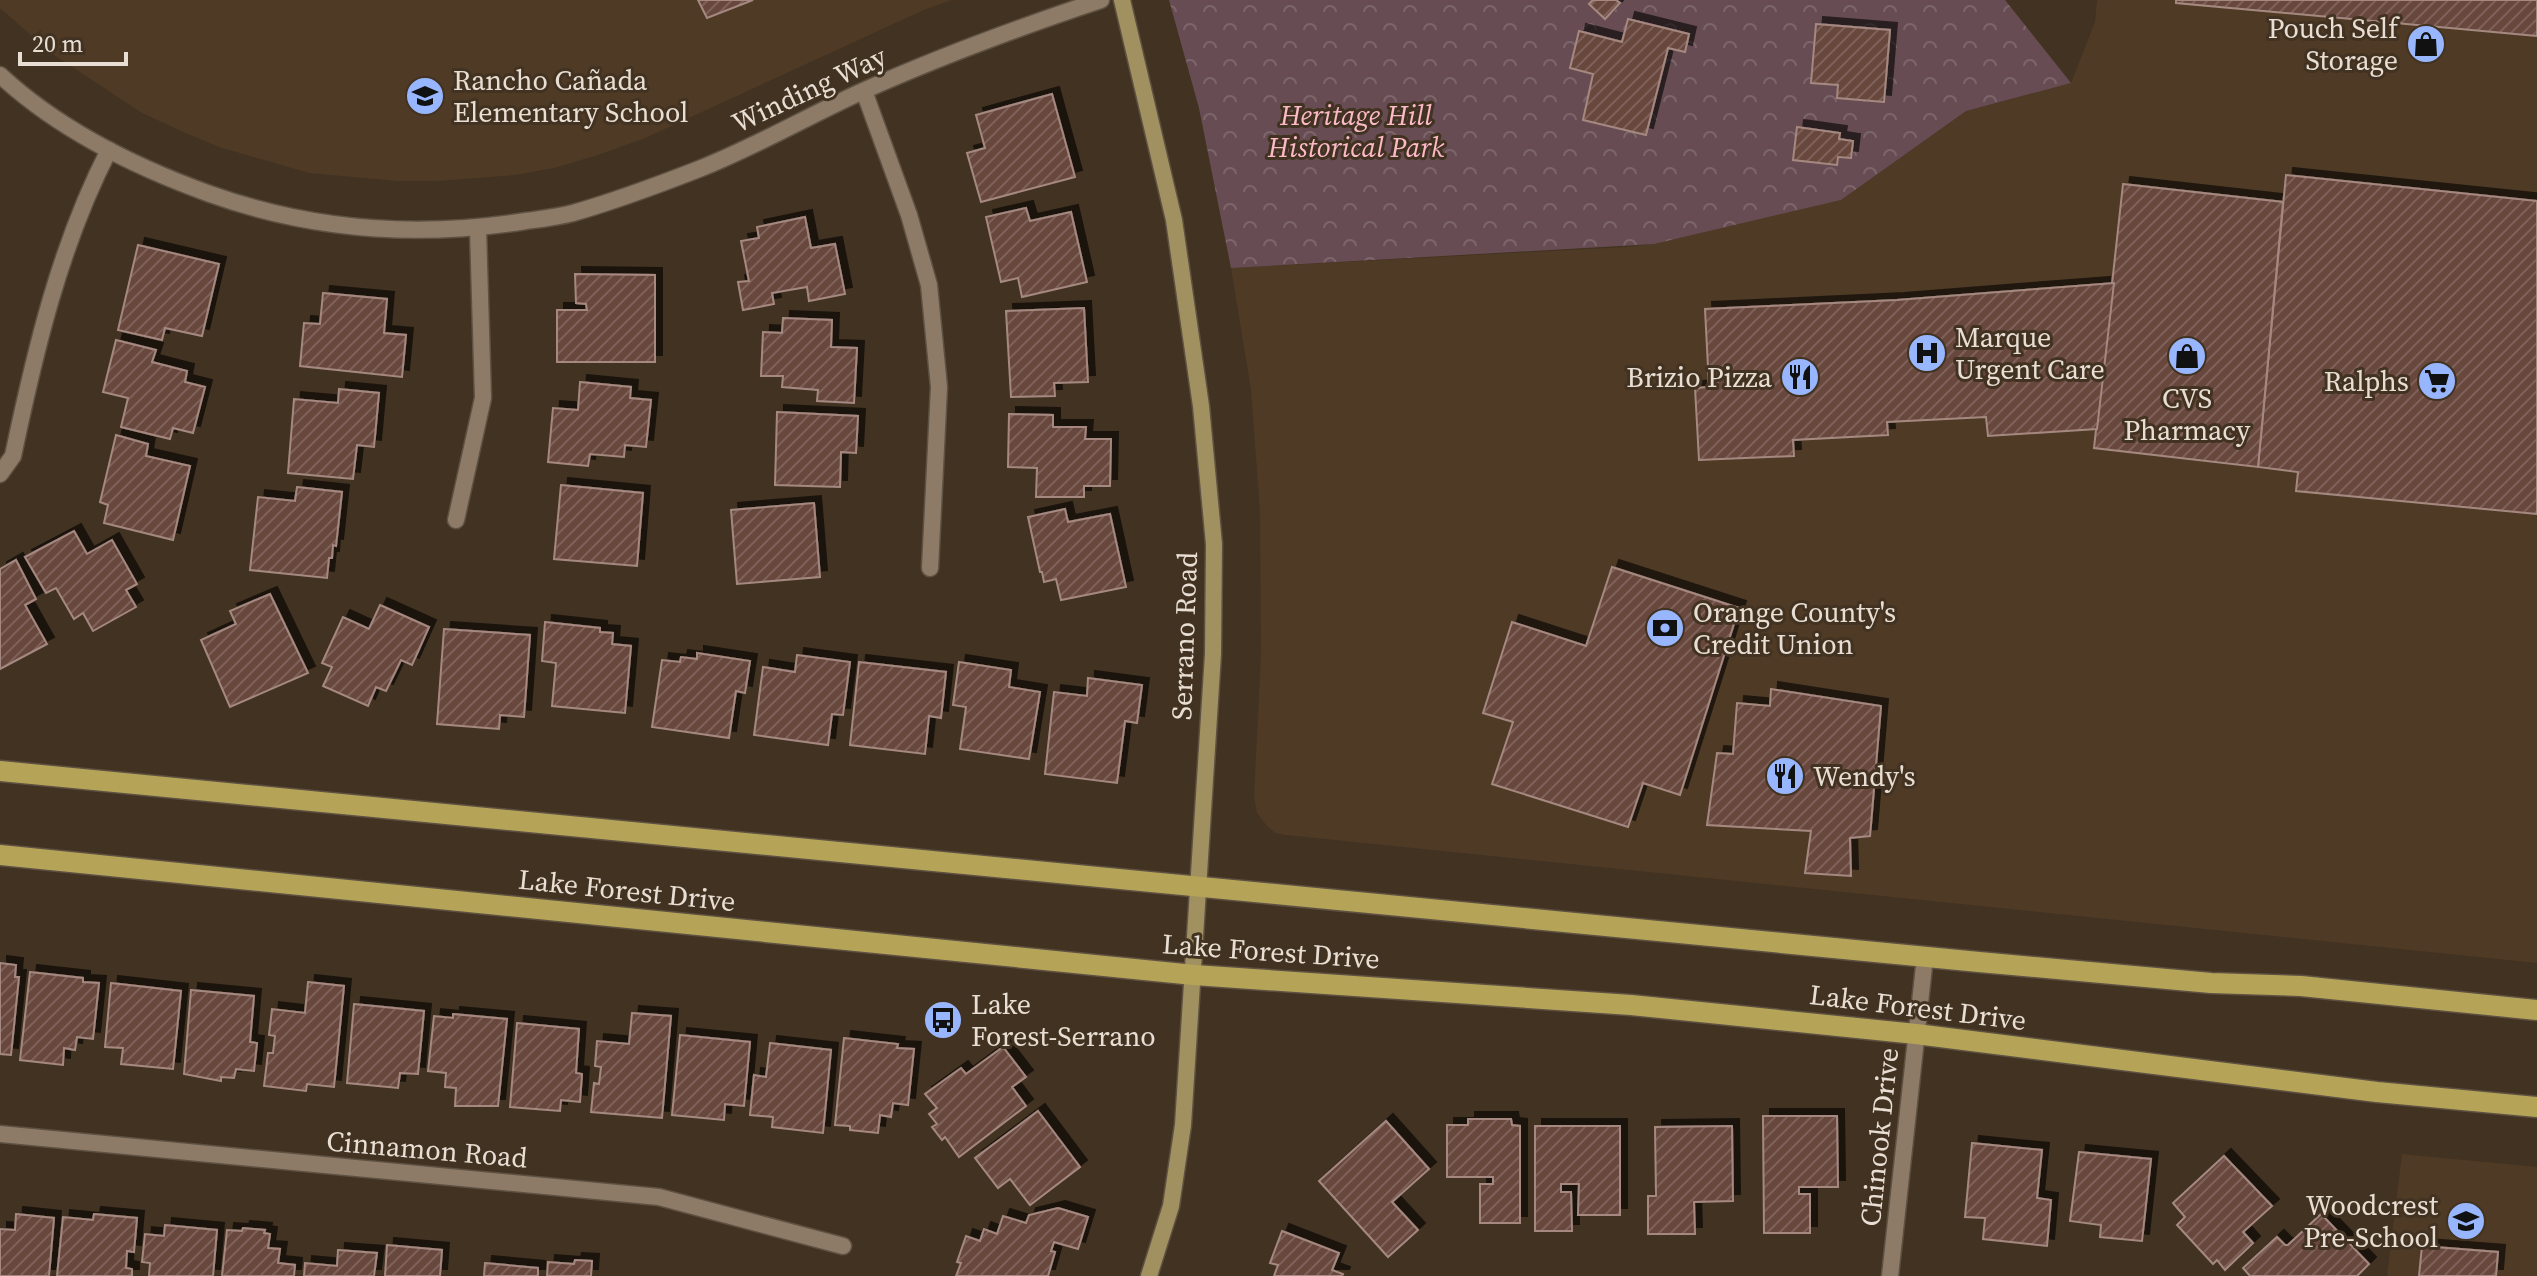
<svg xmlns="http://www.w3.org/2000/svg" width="2537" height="1276" font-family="'Source Serif 4',serif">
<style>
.built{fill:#4f3a25}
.park{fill:url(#park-crowns)}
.building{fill:url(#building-hatch);stroke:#a58981;stroke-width:2;filter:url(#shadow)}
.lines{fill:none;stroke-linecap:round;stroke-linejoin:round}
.street-casing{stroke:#5e5142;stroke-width:19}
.secondary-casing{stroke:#5e5142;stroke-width:19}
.primary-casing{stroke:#5e5142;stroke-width:23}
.street{stroke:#8d7b68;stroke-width:16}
.secondary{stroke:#a19060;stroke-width:16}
.primary{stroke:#b5a458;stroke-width:20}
.labels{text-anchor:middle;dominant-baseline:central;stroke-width:6;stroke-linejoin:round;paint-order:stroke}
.poi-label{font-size:28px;fill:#e8ded3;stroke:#423221;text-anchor:start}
.street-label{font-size:28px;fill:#e8ded3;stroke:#423221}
.park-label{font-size:28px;font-style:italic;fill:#fcbac9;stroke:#423221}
</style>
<defs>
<pattern id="park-crowns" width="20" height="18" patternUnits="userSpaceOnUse" patternTransform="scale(2)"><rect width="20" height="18" fill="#674d53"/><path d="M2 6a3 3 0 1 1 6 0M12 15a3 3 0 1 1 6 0" fill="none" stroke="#7d666b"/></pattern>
<pattern id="building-hatch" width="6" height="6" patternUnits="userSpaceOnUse" patternTransform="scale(2)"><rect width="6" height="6" fill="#68473e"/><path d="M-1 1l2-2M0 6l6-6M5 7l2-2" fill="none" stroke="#7e6159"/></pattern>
<filter id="shadow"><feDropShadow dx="7" dy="-7" stdDeviation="0" flood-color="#0009"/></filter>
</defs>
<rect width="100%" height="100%" fill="#423221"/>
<g class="built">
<polygon points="0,0 952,0 926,9 643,139 598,155 554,168 515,175 437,181 397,181 309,173 219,147 181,131 142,113 51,53 0,8"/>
<polygon points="2097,0 2537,0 2537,963 1286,835 1275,833 1266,825 1257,813 1254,796 1261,655 1260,511 1251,390 1231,268 1625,247 1654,244 1841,200 1966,111 2071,83 2095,22"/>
<polygon points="2402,1154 2537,1167 2537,1276 2387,1276"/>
</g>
<polygon class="park" points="1169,0 2005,0 2071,83 1966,111 1841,200 1654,244 1231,268 1199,108"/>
<g class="building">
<polygon points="698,0 753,0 707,18"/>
<polygon points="1593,0 1616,0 1620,3 1605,19 1589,4"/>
<polygon points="2176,0 2537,0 2537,36 2176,3"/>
<polygon points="1628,19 1689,34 1685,52 1668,48 1646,135 1583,120 1593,74 1570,68 1579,31 1622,42"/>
<polygon points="1816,24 1890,30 1884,102 1837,98 1838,85 1811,83"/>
<polygon points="1052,94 1075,177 981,202 967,153 985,148 976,115"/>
<polygon points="1797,127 1840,133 1839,139 1853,141 1851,158 1838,157 1837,165 1793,160"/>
<polygon points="2286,175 2537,201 2537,514 2296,491 2298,472 2258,467"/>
<polygon points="2123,184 2283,202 2258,467 2094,448"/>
<polygon points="1026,208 1030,221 1071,212 1087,282 1022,297 1018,278 1001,282 986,217"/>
<polygon points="805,217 811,248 835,244 845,294 809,301 807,287 772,293 774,304 743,310 738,282 749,281 741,241 759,238 757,227"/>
<polygon points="138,245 219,264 202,336 165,328 162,340 118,330"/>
<polygon points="575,274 655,275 655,362 557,362 557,310 587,310 586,304 576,303"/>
<polygon points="2114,283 2097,429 1988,436 1986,417 1887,422 1888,435 1793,440 1794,456 1699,460 1695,388 1709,387 1705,309 1897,300"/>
<polygon points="323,293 387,299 384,333 406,335 402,377 300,366 304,323 320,324"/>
<polygon points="1084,308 1088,382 1054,383 1055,396 1011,397 1006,311"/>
<polygon points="783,318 832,320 831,347 857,348 854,403 817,401 818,390 782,387 783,376 761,376 763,332 782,333"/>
<polygon points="116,340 156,350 152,362 187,371 185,382 205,387 193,433 173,428 170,439 121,427 128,398 103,392"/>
<polygon points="580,382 631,387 630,398 651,400 646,447 625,445 624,457 590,454 588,466 548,462 553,408 578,410"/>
<polygon points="339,389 379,393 374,447 357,445 353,479 288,473 294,399 338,403"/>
<polygon points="777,412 858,416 856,453 841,452 840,487 775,485"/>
<polygon points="1009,414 1053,415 1053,427 1086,427 1085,439 1111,439 1110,486 1084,486 1084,497 1036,497 1037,468 1008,467"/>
<polygon points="116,435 148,444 146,456 190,466 173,540 104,523 108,505 100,502"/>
<polygon points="561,485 643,493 637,566 554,559"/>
<polygon points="297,487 342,492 336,546 333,545 332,558 329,558 327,578 250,570 258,497 295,501"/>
<polygon points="814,503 820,577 737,584 731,510"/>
<polygon points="1065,509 1068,522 1110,514 1126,587 1061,600 1056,579 1044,582 1042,572 1040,572 1028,517"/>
<polygon points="74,531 87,554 112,540 137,584 126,590 136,607 93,631 83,613 74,619 56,588 46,593 25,557"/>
<polygon points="16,560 36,599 25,605 47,644 0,669 0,569"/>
<polygon points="1612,567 1739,608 1680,795 1643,783 1628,827 1492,784 1513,722 1483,713 1512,622 1586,646"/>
<polygon points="270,594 308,673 230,707 201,640 236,624 230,611"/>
<polygon points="380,605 429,627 412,665 401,660 386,691 376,687 368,706 323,686 332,667 322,663 343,617 369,629"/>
<polygon points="545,622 600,628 600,632 613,633 612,644 631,646 625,713 552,706 556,663 542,661"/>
<polygon points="444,629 530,635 524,717 500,715 499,729 437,724"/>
<polygon points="697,653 750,661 745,693 736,691 729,738 652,727 662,660 680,662 681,657 697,659"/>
<polygon points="797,655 850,662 843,715 832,714 828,745 754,735 763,667 795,672"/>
<polygon points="859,662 946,672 941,718 929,716 925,754 850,745"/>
<polygon points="959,662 1011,670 1009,687 1040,692 1029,759 960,749 966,707 953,705"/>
<polygon points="1088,678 1142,685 1137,723 1125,721 1117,783 1045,774 1054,692 1087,696"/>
<polygon points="1771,689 1881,706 1870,836 1850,838 1851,876 1805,873 1811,831 1707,825 1717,753 1733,754 1737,703 1770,706"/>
<polygon points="0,963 16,965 15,977 19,977 11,1055 0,1054"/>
<polygon points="30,972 83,978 83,982 99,983 93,1039 77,1037 75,1050 64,1048 63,1065 20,1060"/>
<polygon points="308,982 344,986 334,1087 307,1084 306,1091 264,1086 268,1053 273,1053 275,1036 269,1035 272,1009 305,1013"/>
<polygon points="111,983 181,991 173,1069 121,1064 123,1048 105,1047"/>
<polygon points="191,990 254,996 250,1042 257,1043 254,1071 236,1069 234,1078 221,1077 221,1081 184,1074"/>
<polygon points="354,1004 424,1011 418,1074 400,1073 398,1088 347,1083"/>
<polygon points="632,1013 671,1016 662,1118 591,1112 594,1083 599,1084 601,1067 595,1066 597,1041 629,1044"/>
<polygon points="453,1014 507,1019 498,1106 455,1106 456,1088 445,1087 446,1073 428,1071 434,1016 453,1018"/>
<polygon points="517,1023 579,1029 576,1073 582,1074 580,1102 561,1100 560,1111 510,1107"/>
<polygon points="680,1035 750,1042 744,1106 725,1104 724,1120 672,1115"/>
<polygon points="844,1038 898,1044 897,1048 914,1049 908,1105 893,1103 891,1117 880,1115 878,1133 850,1130 850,1126 835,1125"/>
<polygon points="770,1043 831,1050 823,1133 772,1127 773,1117 750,1115 754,1075 766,1077"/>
<polygon points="1003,1047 1026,1077 1012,1087 1026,1106 959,1157 945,1137 942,1140 932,1127 937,1124 929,1114 937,1108 925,1094 961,1068 966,1074"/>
<polygon points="1038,1111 1080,1167 1030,1205 1010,1179 998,1188 975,1158"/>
<polygon points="1763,1116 1837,1116 1838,1187 1799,1187 1799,1194 1810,1194 1810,1233 1764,1233"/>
<polygon points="1468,1119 1511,1119 1512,1125 1520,1126 1520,1223 1480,1223 1480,1184 1493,1184 1493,1177 1447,1177 1447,1125 1468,1125"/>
<polygon points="1386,1121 1429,1169 1392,1202 1418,1230 1388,1257 1319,1181"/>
<polygon points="1535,1126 1620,1126 1620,1215 1578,1215 1579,1184 1561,1184 1561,1192 1571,1192 1572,1231 1535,1231"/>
<polygon points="1732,1126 1733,1201 1694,1202 1695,1234 1648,1234 1648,1196 1656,1196 1655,1127"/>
<polygon points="1972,1143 2042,1150 2037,1198 2051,1200 2047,1246 1983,1239 1985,1218 1965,1217"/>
<polygon points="2079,1152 2151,1159 2142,1241 2100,1237 2101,1225 2070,1221"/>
<polygon points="2224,1156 2272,1206 2243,1232 2253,1243 2225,1270 2217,1260 2213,1264 2177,1225 2185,1217 2173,1203"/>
<polygon points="1058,1208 1088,1217 1078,1249 1054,1242 1051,1251 1055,1252 1048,1276 956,1276 961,1263 957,1262 966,1236 980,1241 984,1229 997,1234 1003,1216 1026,1223 1029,1215"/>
<polygon points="16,1214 54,1218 49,1276 0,1276 0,1229 15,1230"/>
<polygon points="94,1214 137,1218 134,1252 127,1251 126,1268 132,1269 132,1276 57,1276 63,1217 93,1220"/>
<polygon points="2321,1214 2369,1264 2357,1276 2250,1276 2243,1268 2277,1237 2285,1245 2288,1245"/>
<polygon points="165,1225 217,1230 213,1276 149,1276 150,1263 142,1262 145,1234 164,1236"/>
<polygon points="243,1228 265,1230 264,1233 270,1234 268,1248 280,1249 278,1263 295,1265 294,1276 222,1276 227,1230 242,1231"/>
<polygon points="1282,1231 1339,1253 1332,1270 1343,1274 1342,1276 1274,1276 1278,1265 1270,1263"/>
<polygon points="387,1245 442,1250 440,1276 385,1276"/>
<polygon points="2422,1246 2498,1252 2496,1276 2419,1276"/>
<polygon points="338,1250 377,1253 374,1276 304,1276 305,1263 337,1266"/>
<polygon points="575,1260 592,1261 591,1276 547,1276 548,1262 574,1264"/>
<polygon points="485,1263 538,1268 538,1276 484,1276"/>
</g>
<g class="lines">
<defs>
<g id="street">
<path d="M0,75C58,129 135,167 210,194C311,230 419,238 526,221C541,219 558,217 573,213C615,201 658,185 699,169C755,147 808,116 863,91C941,56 1020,27 1101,0"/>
<polyline points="864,91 909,215 929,285 939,387 930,568"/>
<path d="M0,474L13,456C35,351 60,245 109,150"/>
<polyline points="456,520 483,398 478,229"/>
<polyline points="0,1134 659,1197 843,1246"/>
<polyline points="1890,1276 1925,957"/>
</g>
<polyline id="secondary" points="1122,0 1174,220 1201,406 1214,544 1213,654 1183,1125 1171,1206 1149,1276"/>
<g id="primary">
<polyline points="0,771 1979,962 2211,983 2301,986 2537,1010"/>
<polyline points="0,855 1194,975 1631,1005 1916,1034 2377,1092 2537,1107"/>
</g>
</defs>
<use href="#street" class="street-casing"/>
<use href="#secondary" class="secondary-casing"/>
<use href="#primary" class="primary-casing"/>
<use href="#street" class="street"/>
<use href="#secondary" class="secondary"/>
<use href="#primary" class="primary"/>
</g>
<defs>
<symbol id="shop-disc" viewBox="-11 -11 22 22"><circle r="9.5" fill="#98b6fd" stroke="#423221"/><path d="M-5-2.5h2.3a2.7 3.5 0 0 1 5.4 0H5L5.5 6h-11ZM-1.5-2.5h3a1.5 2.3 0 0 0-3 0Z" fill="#111"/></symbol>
<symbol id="school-disc" viewBox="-11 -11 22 22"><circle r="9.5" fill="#98b6fd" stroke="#423221"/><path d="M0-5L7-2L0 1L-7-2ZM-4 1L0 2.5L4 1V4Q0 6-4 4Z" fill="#111"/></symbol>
<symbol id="hospital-disc" viewBox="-11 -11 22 22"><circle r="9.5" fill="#98b6fd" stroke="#423221"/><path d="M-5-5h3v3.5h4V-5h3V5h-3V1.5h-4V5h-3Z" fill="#111"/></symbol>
<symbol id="restaurant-disc" viewBox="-11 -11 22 22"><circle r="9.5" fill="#98b6fd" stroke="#423221"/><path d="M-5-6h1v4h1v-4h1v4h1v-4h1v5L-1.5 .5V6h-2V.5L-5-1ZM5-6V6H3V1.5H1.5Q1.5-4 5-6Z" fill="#111"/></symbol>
<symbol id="supermarket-disc" viewBox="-11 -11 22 22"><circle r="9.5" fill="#98b6fd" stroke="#423221"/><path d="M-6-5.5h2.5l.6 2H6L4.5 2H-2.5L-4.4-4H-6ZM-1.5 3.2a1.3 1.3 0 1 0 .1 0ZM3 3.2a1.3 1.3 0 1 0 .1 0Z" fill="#111"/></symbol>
<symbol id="bank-disc" viewBox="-11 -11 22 22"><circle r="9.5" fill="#98b6fd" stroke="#423221"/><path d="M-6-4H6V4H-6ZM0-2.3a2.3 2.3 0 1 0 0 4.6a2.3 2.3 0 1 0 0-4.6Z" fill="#111"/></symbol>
<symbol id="bus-disc" viewBox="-11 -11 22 22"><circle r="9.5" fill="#98b6fd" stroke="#423221"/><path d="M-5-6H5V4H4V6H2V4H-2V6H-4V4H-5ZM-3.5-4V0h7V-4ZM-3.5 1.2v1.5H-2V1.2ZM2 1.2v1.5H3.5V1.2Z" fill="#111"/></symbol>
</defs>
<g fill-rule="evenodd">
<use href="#shop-disc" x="2404" y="22" width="44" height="44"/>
<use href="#school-disc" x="403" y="74" width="44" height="44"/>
<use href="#hospital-disc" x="1905" y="331" width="44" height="44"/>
<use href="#shop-disc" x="2165" y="334" width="44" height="44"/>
<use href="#restaurant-disc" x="1778" y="355" width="44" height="44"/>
<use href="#supermarket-disc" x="2415" y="359" width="44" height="44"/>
<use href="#bank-disc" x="1643" y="606" width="44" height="44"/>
<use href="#restaurant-disc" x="1763" y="754" width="44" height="44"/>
<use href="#bus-disc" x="921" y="998" width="44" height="44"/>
<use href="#school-disc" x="2444" y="1199" width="44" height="44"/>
</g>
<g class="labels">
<g class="poi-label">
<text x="2398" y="28" text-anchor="end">Pouch Self<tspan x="2398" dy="32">Storage</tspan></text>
<text x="453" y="80">Rancho Cañada<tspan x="453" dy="32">Elementary School</tspan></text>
<text x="1955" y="337">Marque<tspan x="1955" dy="32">Urgent Care</tspan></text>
<text x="1772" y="377" text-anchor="end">Brizio Pizza</text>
<text x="2409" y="381" text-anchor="end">Ralphs</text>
<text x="2187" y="398" text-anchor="middle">CVS<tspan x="2187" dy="32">Pharmacy</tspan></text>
<text x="1693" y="612">Orange County's<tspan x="1693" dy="32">Credit Union</tspan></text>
<text x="1813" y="776">Wendy's</text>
<text x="971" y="1004">Lake<tspan x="971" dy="32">Forest-Serrano</tspan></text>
<text x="2438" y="1205" text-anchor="end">Woodcrest<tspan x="2438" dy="32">Pre-School</tspan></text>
</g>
<g class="street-label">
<text transform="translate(809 89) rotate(-25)">Winding Way</text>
<text transform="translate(1184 636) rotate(-88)">Serrano Road</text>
<text transform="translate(627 890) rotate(6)">Lake Forest Drive</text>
<text transform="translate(1271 951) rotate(4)">Lake Forest Drive</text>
<text transform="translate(1918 1007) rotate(7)">Lake Forest Drive</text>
<text transform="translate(1879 1137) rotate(-84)">Chinook Drive</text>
<text transform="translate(427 1149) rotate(5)">Cinnamon Road</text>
</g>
<g class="park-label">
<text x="1356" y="115">Heritage Hill<tspan x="1356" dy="32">Historical Park</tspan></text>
</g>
</g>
<path d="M20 52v12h106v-12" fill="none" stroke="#e8ded3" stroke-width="4"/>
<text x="32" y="52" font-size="24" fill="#e8ded3" stroke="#423221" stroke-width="6" paint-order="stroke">20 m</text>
</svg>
